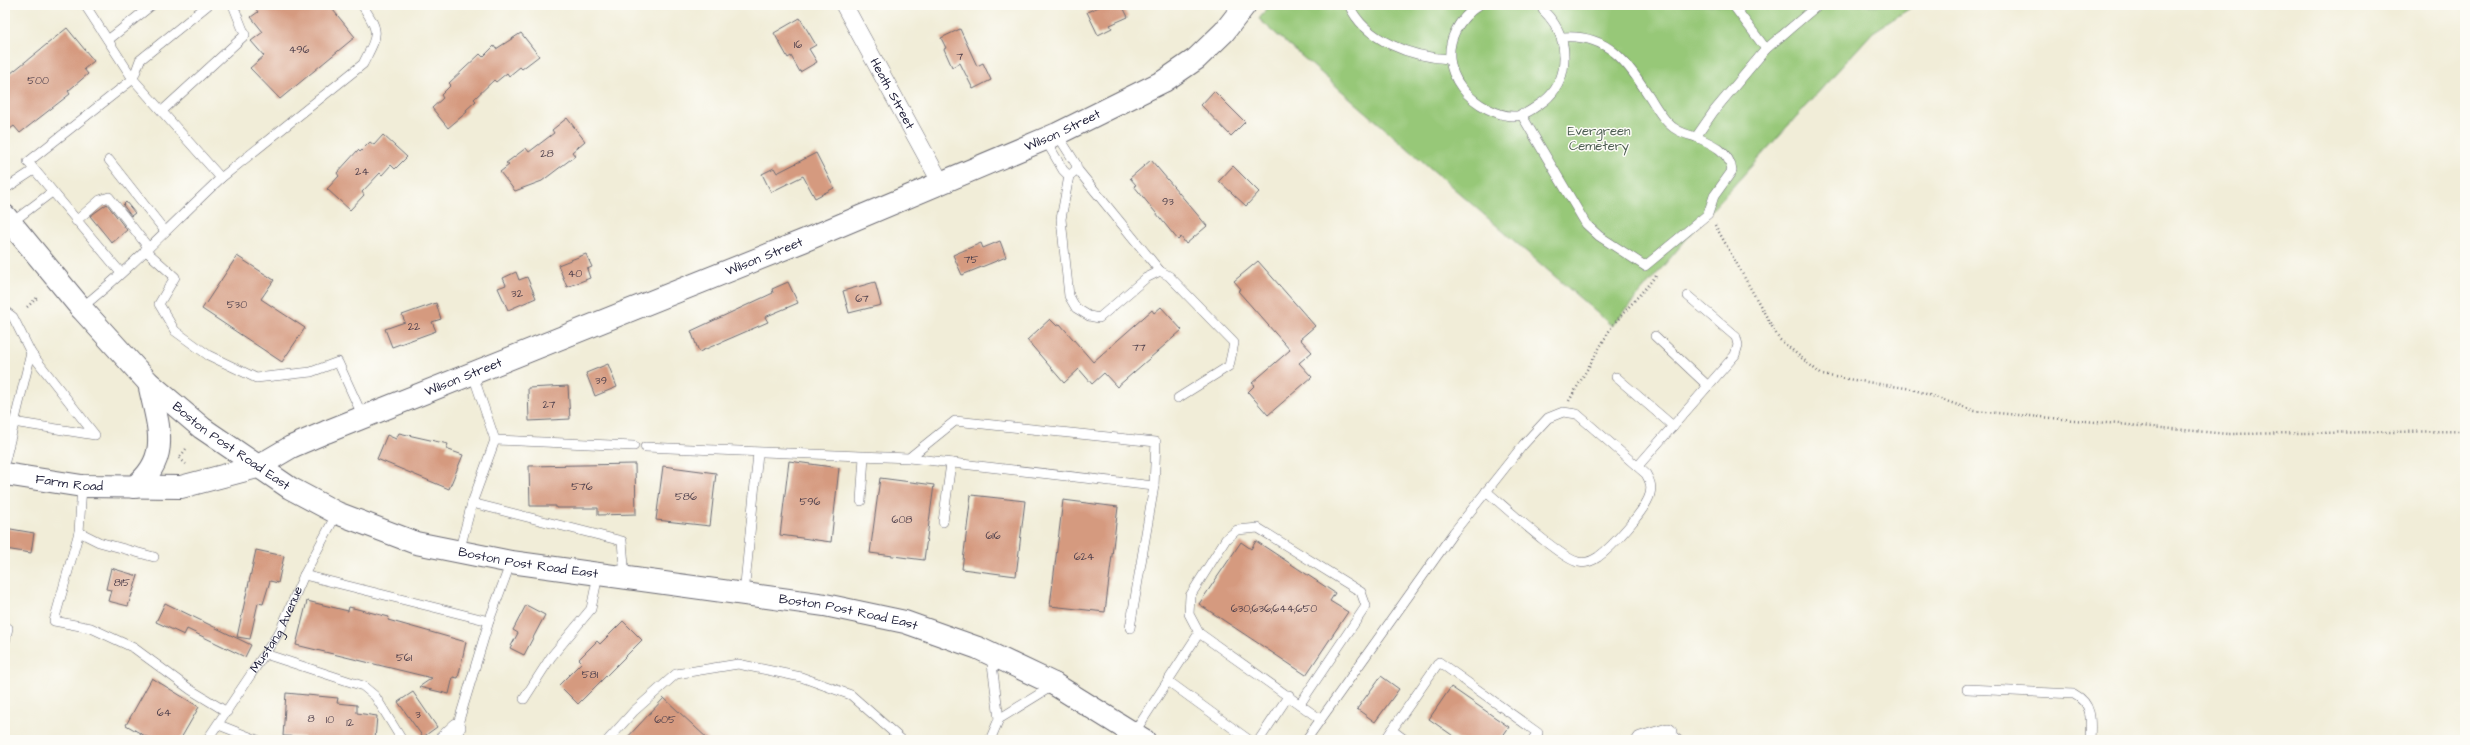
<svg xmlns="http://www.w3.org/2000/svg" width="2470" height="745" font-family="'Architects Daughter',sans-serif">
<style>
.green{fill:#97c878;stroke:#5c755a}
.building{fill:#d59a7f}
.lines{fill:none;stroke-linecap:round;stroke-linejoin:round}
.service-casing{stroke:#6a6972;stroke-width:10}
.minor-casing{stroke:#6a6972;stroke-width:18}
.tertiary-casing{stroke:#6a6972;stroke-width:24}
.primary-casing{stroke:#6a6972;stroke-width:24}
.trunk-casing{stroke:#6a6972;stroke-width:24}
.path{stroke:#6a6972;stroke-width:2.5;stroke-dasharray:1 3;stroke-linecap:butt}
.service{stroke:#fff;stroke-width:9}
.minor{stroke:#fff;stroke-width:17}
.tertiary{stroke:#fff;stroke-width:22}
.primary{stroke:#fff;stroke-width:22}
.trunk{stroke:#fff;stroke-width:22}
.labels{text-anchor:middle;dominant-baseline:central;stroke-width:3;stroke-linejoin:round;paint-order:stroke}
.number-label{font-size:11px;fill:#4f404c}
.street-label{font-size:13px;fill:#22223b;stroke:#fdfcf7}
.park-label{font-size:13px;fill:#4b5c50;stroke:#fdfcf7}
</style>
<rect width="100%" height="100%" fill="#fdfcf7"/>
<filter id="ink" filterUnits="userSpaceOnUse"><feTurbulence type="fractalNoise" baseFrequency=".025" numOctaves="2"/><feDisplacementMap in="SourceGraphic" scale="8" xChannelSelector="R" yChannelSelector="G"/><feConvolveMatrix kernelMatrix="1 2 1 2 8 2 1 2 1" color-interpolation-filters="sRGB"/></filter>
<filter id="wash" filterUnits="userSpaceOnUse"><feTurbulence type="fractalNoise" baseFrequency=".012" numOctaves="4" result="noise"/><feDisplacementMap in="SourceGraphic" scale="16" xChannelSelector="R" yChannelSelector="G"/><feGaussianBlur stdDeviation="0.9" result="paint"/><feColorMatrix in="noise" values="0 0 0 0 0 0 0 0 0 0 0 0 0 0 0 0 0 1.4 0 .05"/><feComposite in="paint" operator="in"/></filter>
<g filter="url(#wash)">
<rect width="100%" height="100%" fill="#f1edd8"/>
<polygon class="green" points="1270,5 1915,5 1873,32 1708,214 1612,326 1259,19"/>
<g id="blocks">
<g class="building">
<polygon points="253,5 329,5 355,37 280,99 250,68 264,56 251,41 263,32 251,17 258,12"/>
<polygon points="1103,5 1122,5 1128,17 1110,25 1112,28 1098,35 1087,12"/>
<polygon points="800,18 816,45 809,49 817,62 800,72 791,56 788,58 774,33"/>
<polygon points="67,28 94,61 84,69 88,74 68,91 70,94 20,133 14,126 5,133 5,78"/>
<polygon points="960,29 977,66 983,63 991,80 973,89 960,63 952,67 944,49 946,48 941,38"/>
<polygon points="521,33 539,56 522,69 520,67 509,76 507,73 496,82 494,80 474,99 476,101 466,110 467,112 448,128 432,108 443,98 441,95 451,85 449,83 480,54 483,57 494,46 496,49"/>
<polygon points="1214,91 1245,122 1231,136 1201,105"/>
<polygon points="567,118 585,141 572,152 575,156 542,181 515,191 500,172 509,165 506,163 526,148 529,152 554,133 552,130"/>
<polygon points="383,135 407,157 395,169 391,165 382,175 380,173 362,192 364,195 350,210 327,189 339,176 337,173 358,150 360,152 370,142 374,145"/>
<polygon points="816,153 834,188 815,198 803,176 771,192 762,174 774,168 777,173"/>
<polygon points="1151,160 1207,226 1186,244 1181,237 1178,240 1134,186 1136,185 1130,178"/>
<polygon points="1233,166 1259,192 1246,206 1219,181"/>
<polygon points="126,202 135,213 131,216 123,205"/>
<polygon points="107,204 127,230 112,243 90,216"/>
<polygon points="1000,241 1006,257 962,275 953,255 981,243 983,248"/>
<polygon points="586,254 592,267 587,269 590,278 567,287 558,265"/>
<polygon points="237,256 274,280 261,299 305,328 282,362 202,309"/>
<polygon points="1258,261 1315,326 1300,339 1312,352 1299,363 1312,377 1268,415 1248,392 1255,385 1252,383 1290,350 1238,291 1241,289 1234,281"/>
<polygon points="516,272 519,280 527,277 536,298 508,310 498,288 506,285 503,278"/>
<polygon points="788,282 798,303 765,317 768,322 699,352 691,331 773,293 772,289"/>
<polygon points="875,282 881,305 849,313 843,291"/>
<polygon points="436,303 441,319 432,322 436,331 392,347 385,329 405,322 402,315"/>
<polygon points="1161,307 1182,330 1117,387 1104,373 1092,384 1079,369 1064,383 1027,340 1050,319 1057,326 1060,324 1093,362 1152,310 1154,313"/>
<polygon points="608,364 617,387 595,396 586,373"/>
<polygon points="568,386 570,419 529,421 528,388"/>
<polygon points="399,433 448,444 446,449 463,455 449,489 377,459 387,435 396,439"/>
<polygon points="789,461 839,468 831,542 780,535"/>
<polygon points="635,464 636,514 598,515 598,508 556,508 556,506 530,506 529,466"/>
<polygon points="663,466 716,473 710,526 656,520"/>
<polygon points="880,478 934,485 924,560 870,553"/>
<polygon points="971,495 1025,501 1016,576 962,569"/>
<polygon points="1063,500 1118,507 1105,612 1050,606"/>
<polygon points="5,528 34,533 31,553 5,549"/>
<polygon points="1256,541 1335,593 1330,601 1348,612 1306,675 1199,604 1241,542 1251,549"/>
<polygon points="256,550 284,556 278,583 270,581 263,604 258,603 250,639 237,637"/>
<polygon points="111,568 138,576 128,606 108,601 111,590 106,589"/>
<polygon points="307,601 348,611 349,607 389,617 388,620 466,642 458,678 453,677 449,694 419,687 432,678 296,645"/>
<polygon points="165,603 251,645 245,657 187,629 184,635 156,622"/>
<polygon points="526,605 545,615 524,655 510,648 518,633 513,630"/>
<polygon points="623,621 642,640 578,704 559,685 582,662 579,659 597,641 600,644"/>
<polygon points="1381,676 1399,689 1375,722 1357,709"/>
<polygon points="152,678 199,707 180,740 152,740 126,725"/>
<polygon points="1451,687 1509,727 1500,740 1459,740 1429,719"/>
<polygon points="413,692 437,727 423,737 398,702"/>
<polygon points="286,693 338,698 337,703 357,705 357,713 377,716 375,740 304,740 304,737 283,736"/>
<polygon points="664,698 709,740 625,740"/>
</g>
</g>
</g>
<g filter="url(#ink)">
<use href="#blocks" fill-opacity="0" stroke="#6a6972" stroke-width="1"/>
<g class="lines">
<defs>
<g id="service">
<polyline points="85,5 133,79"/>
<path d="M1349,5C1365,41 1412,57 1449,59"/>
<path d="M1479,5C1435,35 1443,86 1488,109C1498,114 1510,118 1521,115C1528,113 1534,108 1540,104C1552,96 1560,84 1563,70C1567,45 1560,27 1543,10L1547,5"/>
<path d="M1563,37C1610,34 1628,64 1651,99C1657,109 1664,121 1674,128C1681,133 1688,135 1696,137"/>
<polyline points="108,40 152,5"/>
<polyline points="1766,49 1818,5"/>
<polyline points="133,79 140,60 208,5"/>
<polyline points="162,111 245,35 233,5"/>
<path d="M1521,114L1586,224L1599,236L1645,266L1708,214L1714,196L1732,171C1730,152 1713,144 1696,137L1714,111L1766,49L1733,5"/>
<polyline points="1045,139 1063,170 1069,176 1077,169 1076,164 1057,134"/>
<polyline points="109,160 165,231"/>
<polyline points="1077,169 1160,271"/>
<polyline points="1069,176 1061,219 1069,296 1076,308 1089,316 1099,318 1146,278 1160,271 1169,276 1234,343 1229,366 1178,398"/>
<path d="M221,178L363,64C378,34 381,33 362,5"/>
<polyline points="5,189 34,170"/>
<polyline points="76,221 100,200 109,197 148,247"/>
<polyline points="11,223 52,192"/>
<polyline points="145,250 175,277 159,304 175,331 208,355 256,378 311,372 338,362 363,417"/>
<path d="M81,308C131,268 175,221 221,178L133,79L28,162L121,273"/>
<polyline points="5,311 13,317 31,353 95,435 13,422 5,424"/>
<polyline points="1655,336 1708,386"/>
<polyline points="1616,377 1673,426"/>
<polyline points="495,440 634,446"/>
<polyline points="645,447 909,458 1154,486 1156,442 955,421 909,458"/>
<polyline points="5,461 31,353"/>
<polyline points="1638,466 1735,355 1738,345 1736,337 1688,296"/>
<polyline points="82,486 79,532 54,621 91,628 134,648 191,690 227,712"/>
<polyline points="861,501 864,457"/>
<polyline points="472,503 622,541 625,578"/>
<polyline points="943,522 951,463"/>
<polyline points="79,532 99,542 154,557"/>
<polyline points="459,552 472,503 495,440 472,372"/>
<polyline points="304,575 489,621"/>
<polyline points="744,594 758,453"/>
<polyline points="5,627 8,628 5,642"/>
<polyline points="1130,628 1154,486"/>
<polyline points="1199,633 1189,614 1190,596 1226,539 1237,530 1258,528 1361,592 1366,606 1300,704"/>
<polyline points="265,654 363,686 375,696 402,740"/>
<polyline points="1168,681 1249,740"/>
<path d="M1967,689L2074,694C2093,704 2091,721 2090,740"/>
<polyline points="524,699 551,657 591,609 598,575"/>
<polyline points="999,719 1054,685"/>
<polyline points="219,725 257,740"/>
<polyline points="457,727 489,621 511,562"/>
<polyline points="1392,730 1439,662 1538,733 1532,740"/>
<polyline points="1668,732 1678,740"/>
<polyline points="1134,733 1199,633 1320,719"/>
<path id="s1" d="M207,740L280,631L304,575L337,513"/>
<polyline points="608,740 634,711 676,674 738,664 801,677 851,695 902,740"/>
<polyline points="990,740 999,719 991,656"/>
<polyline points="1259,740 1289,695"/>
<path d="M1306,740L1454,532L1523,445L1548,418L1563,412L1577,414L1646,474C1650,481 1652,486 1650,494C1646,510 1612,547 1598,557C1592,561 1585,564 1578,562C1561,559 1503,505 1486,491"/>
<polyline points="1385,740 1392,730 1405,740"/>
</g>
<g id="minor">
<path id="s2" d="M844,5L941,183"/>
<polyline points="443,740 457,727"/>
<polyline points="1641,740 1668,732"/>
</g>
<g id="tertiary">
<path id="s3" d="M5,474L82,486L181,487L257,467L291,447L326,432L803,241L1057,134L1164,81L1196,59L1224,32L1245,5"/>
<path d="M134,487C173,457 157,424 149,383"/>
</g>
<g id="primary">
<path id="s4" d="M81,308L149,383L202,428L290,488L337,513L416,543L511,562L825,605L905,622L978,648L1054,684"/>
</g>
<g id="trunk">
<polyline points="5,216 81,308"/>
<polyline points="1054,684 1144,740"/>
</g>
</defs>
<use href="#service" class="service-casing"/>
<use href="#minor" class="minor-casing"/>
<use href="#tertiary" class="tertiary-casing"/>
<use href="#primary" class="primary-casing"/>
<use href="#trunk" class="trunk-casing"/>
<g class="path">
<polyline points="1715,225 1779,339 1822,375 1912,389 1975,411 2228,434 2465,431"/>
<polyline points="27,307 37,298"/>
<polyline points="1569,401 1612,326 1656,276"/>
<polyline points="186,449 179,458 186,464"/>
</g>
<use href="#service" class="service"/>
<use href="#minor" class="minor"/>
<use href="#tertiary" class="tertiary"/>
<use href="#primary" class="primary"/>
<use href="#trunk" class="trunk"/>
</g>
</g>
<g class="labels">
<g class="number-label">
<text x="798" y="44">16</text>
<text x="299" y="49">496</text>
<text x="960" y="56">7</text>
<text x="38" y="80">500</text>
<text x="547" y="153">28</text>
<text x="362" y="171">24</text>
<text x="1168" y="201">93</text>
<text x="971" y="259">75</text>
<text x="575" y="273">40</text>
<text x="517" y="293">32</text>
<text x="862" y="298">67</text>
<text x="237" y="304">530</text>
<text x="414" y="326">22</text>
<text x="1139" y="347">77</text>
<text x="601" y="380">39</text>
<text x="549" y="404">27</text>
<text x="582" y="486">576</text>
<text x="686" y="496">586</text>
<text x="810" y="501">596</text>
<text x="902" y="519">608</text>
<text x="993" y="535">616</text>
<text x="1084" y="556">624</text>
<text x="122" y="582">815</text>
<text x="1274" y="608">630;636;644;650</text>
<text x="404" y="657">561</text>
<text x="590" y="674">581</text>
<text x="164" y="712">64</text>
<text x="418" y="714">3</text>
<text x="311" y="718">8</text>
<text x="330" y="719">10</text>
<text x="665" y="719">605</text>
<text x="350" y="722">12</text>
</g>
<g class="street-label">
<text stroke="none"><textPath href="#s2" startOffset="101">Heath Street</textPath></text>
<text stroke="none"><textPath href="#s3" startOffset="1129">Wilson Street</textPath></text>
<text stroke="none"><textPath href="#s3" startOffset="805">Wilson Street</textPath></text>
<text stroke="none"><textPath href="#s3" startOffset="481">Wilson Street</textPath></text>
<text stroke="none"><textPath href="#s4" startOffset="205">Boston Post Road East</textPath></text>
<text stroke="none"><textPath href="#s3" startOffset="65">Farm Road</textPath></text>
<text stroke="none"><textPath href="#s4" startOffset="529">Boston Post Road East</textPath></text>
<text stroke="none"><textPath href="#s4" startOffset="853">Boston Post Road East</textPath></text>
<text stroke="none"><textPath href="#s1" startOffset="131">Mustang Avenue</textPath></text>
</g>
<g class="park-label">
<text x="1599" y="131">Evergreen<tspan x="1599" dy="15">Cemetery</tspan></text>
</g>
</g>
<rect width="2470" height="745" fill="none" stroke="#fdfcf7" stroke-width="20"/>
</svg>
